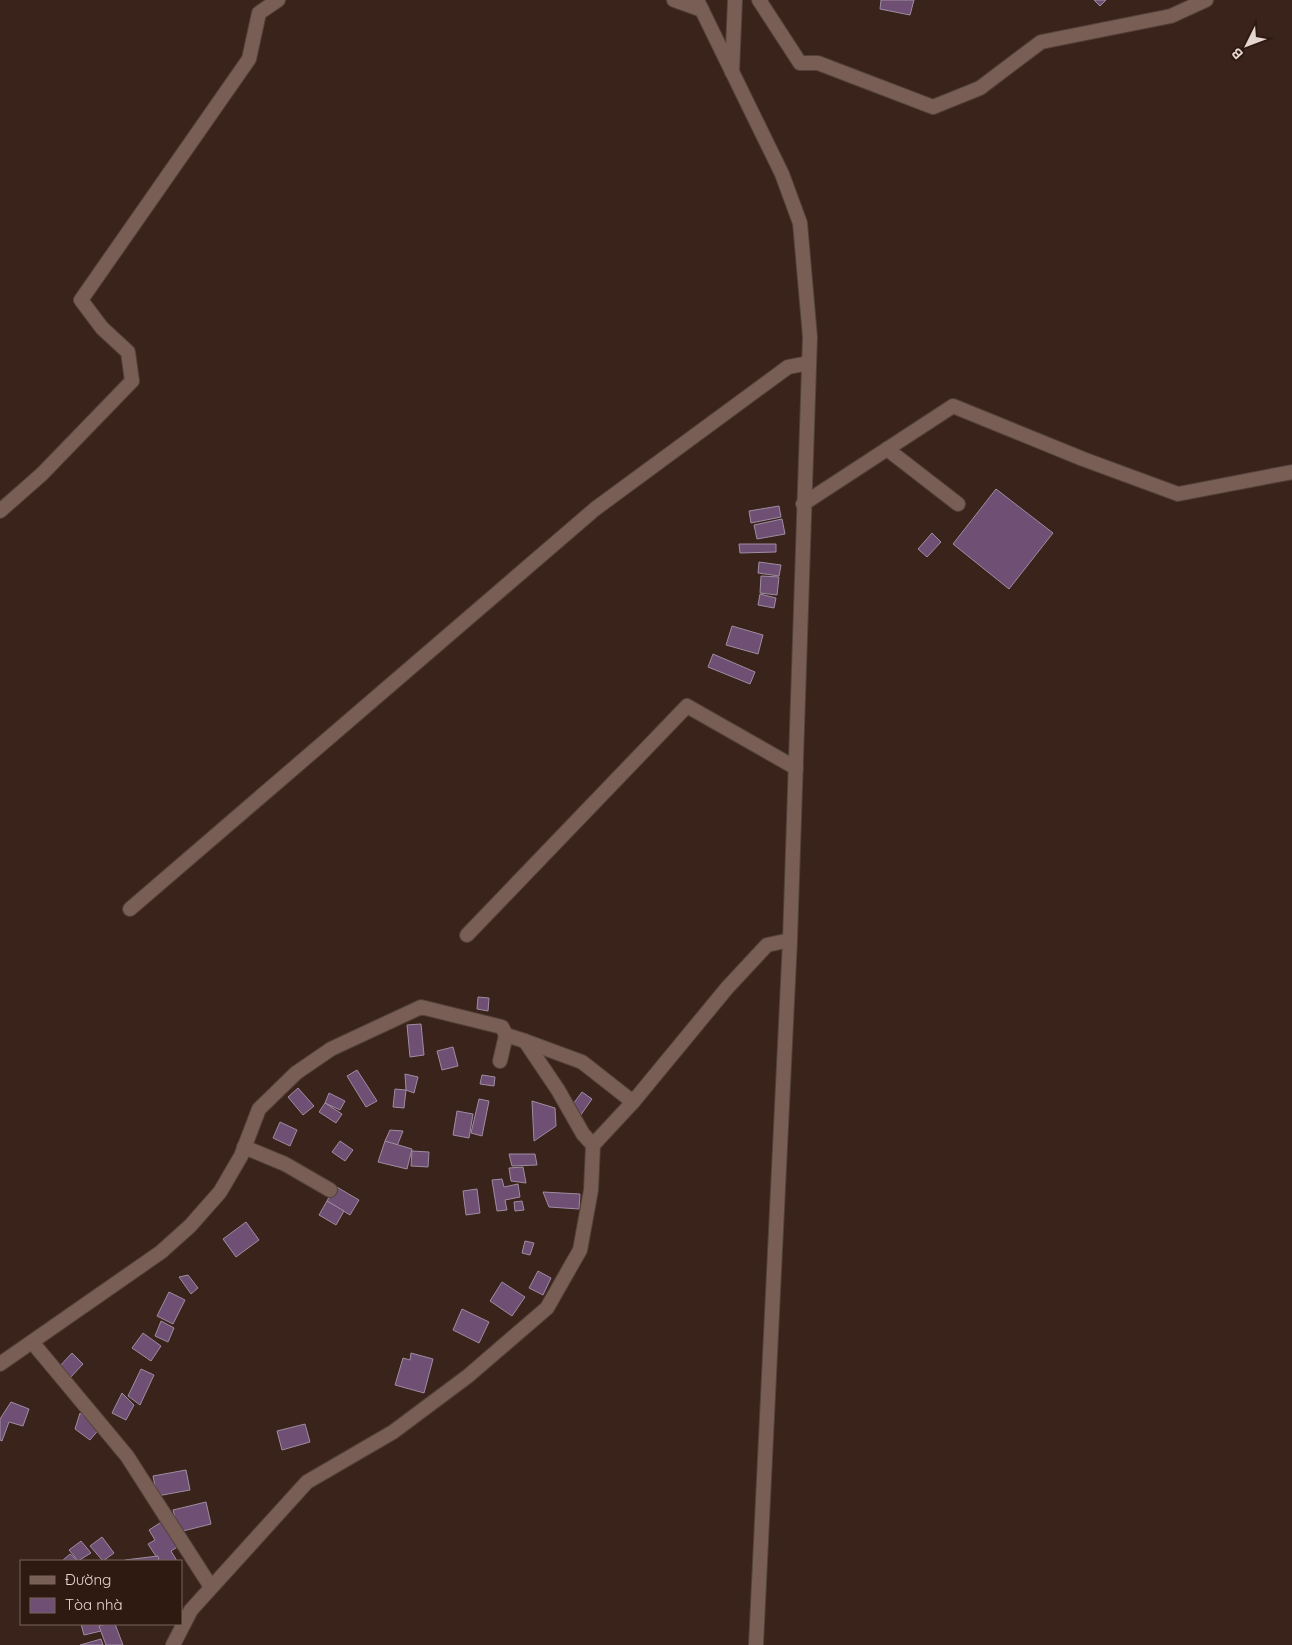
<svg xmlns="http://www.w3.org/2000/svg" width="1292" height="1645" font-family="Quicksand,sans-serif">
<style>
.building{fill:#6f4f73;stroke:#9f8da1}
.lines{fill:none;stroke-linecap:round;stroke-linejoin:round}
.minor-casing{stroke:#52413a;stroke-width:16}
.tertiary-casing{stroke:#52413a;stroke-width:16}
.minor{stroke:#785e55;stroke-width:14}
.tertiary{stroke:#785e55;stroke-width:14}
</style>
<rect width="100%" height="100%" fill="#39231b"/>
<g class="building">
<polygon points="881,0 914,0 910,15 880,9"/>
<polygon points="1094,0 1106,0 1100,6"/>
<polygon points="996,489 1053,533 1009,589 953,544"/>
<polygon points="779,506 781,517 751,523 749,511"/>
<polygon points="782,519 785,534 757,539 754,525"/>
<polygon points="932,533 941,542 927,557 918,549"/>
<polygon points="739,544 776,544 776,552 740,553"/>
<polygon points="759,562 781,565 779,576 758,573"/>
<polygon points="761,576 779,577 777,595 760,593"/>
<polygon points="760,594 776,598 774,608 758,605"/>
<polygon points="732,626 763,635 758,654 726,645"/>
<polygon points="713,654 755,672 750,684 708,667"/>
<polygon points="478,997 489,998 488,1011 477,1009"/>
<polygon points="421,1024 424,1055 410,1057 407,1025"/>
<polygon points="453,1047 458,1066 442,1070 437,1051"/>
<polygon points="357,1070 377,1101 366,1107 347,1076"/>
<polygon points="405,1074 418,1077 414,1093 406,1090"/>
<polygon points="482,1075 495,1077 494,1086 480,1084"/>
<polygon points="298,1088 314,1106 303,1115 288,1097"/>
<polygon points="395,1089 406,1090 404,1108 393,1107"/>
<polygon points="582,1092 592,1099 580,1116 570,1108"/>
<polygon points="329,1093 345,1101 340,1110 325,1103"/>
<polygon points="479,1099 489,1101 482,1136 471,1133"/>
<polygon points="532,1101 555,1108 556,1126 534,1141"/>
<polygon points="325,1103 342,1114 336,1123 319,1112"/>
<polygon points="457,1111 473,1114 469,1138 453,1135"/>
<polygon points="280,1122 297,1130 290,1146 273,1138"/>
<polygon points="390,1130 403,1131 397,1146 385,1141"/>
<polygon points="340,1141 353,1150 345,1161 332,1152"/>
<polygon points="385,1141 412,1149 407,1169 378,1162"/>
<polygon points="412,1151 429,1152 428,1167 411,1166"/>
<polygon points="509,1154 535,1154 537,1165 512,1166"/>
<polygon points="523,1167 526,1183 511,1181 509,1168"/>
<polygon points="502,1179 504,1187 518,1184 520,1197 505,1200 507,1210 497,1211 492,1180"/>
<polygon points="335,1186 359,1200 350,1215 327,1201"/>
<polygon points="477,1189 480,1213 466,1215 463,1191"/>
<polygon points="543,1192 580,1194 579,1209 549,1207"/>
<polygon points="327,1201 344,1211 336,1225 319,1215"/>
<polygon points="522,1201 524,1210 515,1211 514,1202"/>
<polygon points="246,1222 259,1240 236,1257 223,1239"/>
<polygon points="525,1241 534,1243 530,1255 522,1253"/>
<polygon points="538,1271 551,1278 543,1295 529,1288"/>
<polygon points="188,1275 198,1288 191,1294 179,1277"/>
<polygon points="502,1282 525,1297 512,1316 490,1301"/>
<polygon points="169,1292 185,1300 173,1324 157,1316"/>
<polygon points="462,1309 489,1322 479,1343 453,1330"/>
<polygon points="161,1321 174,1328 168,1342 155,1336"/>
<polygon points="143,1333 161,1346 151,1361 132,1348"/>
<polygon points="72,1353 83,1364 69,1379 58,1368"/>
<polygon points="411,1353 433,1359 424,1393 395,1385 403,1358 410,1360"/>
<polygon points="141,1369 154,1375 140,1405 128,1396"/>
<polygon points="122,1393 134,1405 126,1420 112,1413"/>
<polygon points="11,1402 29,1409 23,1426 9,1422 2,1441 0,1440 0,1419"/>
<polygon points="80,1413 100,1428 90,1440 75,1429"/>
<polygon points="305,1424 310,1442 282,1450 277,1431"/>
<polygon points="186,1470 190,1490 157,1496 153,1476"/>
<polygon points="206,1502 211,1524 179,1532 173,1510"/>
<polygon points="163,1521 179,1546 171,1551 177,1561 159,1561 148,1544 155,1540 149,1530"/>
<polygon points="102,1537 114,1553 103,1561 90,1546"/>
<polygon points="81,1541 91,1553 78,1561 69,1550"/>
<polygon points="70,1554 78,1561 62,1561"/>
<polygon points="158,1556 159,1561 125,1561 125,1560"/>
<polygon points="81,1624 99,1624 101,1631 84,1635"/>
<polygon points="106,1624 115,1624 123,1645 106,1645 99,1626"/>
<polygon points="101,1639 103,1645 80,1645"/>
</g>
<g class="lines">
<defs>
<g id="minor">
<polyline points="674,0 702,10"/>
<polyline points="759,0 800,63 818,63 933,107 980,88 1041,42 1171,16 1206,0"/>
<polyline points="732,72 735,0"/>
<polyline points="887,449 958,504"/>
<polyline points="803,504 953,406 1083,459 1178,494 1292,472"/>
<polyline points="0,511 42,474 132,381 128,352 102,328 81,300 249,59 259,13 278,0"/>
<polyline points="467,935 687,706 796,768"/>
<polyline points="500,1061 506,1035 525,1041"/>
<polyline points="244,1147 285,1164 330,1190"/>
<polyline points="32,1342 127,1456 211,1587"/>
<polyline points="0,1364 161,1252 190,1226 220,1192 241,1156 259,1109 296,1073 331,1049 421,1007 502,1027 506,1035"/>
<polyline points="173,1645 191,1610 307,1482 393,1432 468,1376 547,1308 580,1250 591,1190 593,1145 583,1134 558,1090 525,1041 582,1062 633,1102"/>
</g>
<g id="tertiary">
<polyline points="697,0 782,174 800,223 810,337 790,940 756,1645"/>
<polyline points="130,909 595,509 788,367 809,363"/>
<polyline points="593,1145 633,1102 727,988 767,945 790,940"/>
</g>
</defs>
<use href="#minor" class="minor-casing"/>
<use href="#tertiary" class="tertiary-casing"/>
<use href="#minor" class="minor"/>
<use href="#tertiary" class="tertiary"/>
</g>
<rect x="20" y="1560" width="162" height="65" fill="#2f1a12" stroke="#78655e"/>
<rect x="30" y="1576" width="25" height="8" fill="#785e55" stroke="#78655e"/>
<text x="65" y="1585" font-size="15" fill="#e5d6d0">Đường</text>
<rect x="30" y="1598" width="25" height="15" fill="#6f4f73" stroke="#78655e"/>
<text x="65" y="1610" font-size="15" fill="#e5d6d0">Tòa nhà</text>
<g transform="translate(1247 45) rotate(228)" stroke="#2f1a12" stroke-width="4" paint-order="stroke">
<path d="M0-4L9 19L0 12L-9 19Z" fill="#e5d6d0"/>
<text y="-8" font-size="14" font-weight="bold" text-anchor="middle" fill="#e5d6d0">B</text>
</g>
</svg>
